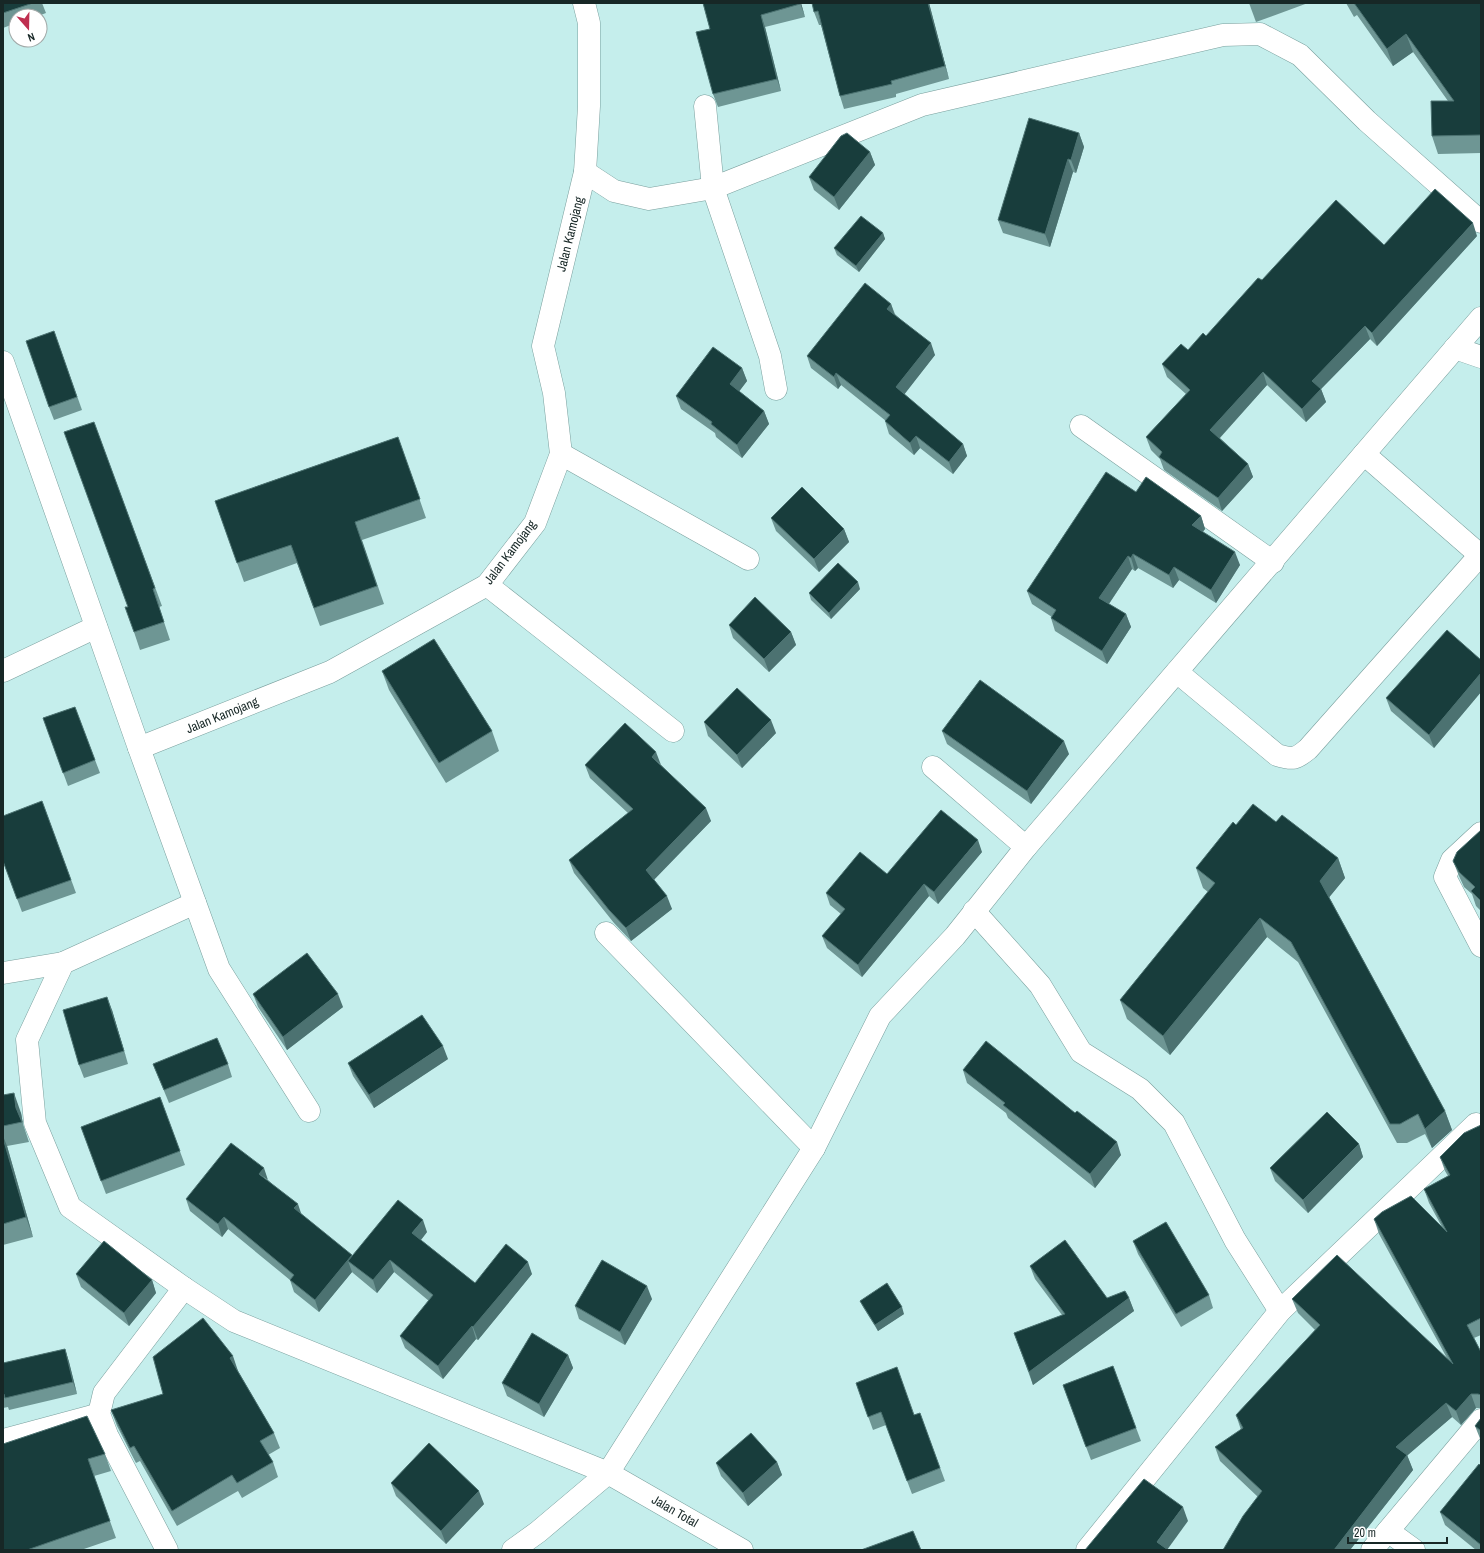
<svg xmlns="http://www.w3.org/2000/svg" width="1484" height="1553" font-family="'Archivo Narrow',sans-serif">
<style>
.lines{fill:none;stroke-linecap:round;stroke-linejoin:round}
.minor-casing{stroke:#799f9d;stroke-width:23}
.minor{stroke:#fff;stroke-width:22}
.wall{fill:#6e9694}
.shaded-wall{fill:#4c7271}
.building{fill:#183d3c;stroke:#4c7271}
.labels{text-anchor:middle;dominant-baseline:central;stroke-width:4;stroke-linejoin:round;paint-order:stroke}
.street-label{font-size:13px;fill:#172726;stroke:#fff}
</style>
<rect width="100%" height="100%" fill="#c5eeec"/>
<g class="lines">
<defs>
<g id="minor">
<polyline points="705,106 713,188 770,356 776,389"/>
<polyline points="585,172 614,191 649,199 713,188 922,105 1223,35 1260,34 1300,55 1367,121 1481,222"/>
<polyline points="1455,348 1481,357"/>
<polyline points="3,362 139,748 219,969 309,1111"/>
<polyline points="1081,426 1273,562"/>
<polyline points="561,454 748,559"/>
<polyline points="1364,454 1481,556"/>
<polyline points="487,585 673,731"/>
<polyline points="3,671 96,627"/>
<path d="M1177,672L1277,755C1293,760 1296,759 1308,749L1481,554"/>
<polyline points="139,748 330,672 487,585 535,523 561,454 554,393 543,346 585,172 589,106 589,23 584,3"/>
<polyline points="933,767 1026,847"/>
<polyline points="1481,833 1452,860 1445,877 1481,946"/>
<polyline points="195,903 63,963 27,1040 35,1123 70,1207 184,1288 234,1321 608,1473 742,1550"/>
<polyline points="974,911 1040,985 1081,1052 1140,1089 1174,1123 1235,1240 1280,1311"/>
<polyline points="606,933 814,1148"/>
<polyline points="3,973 63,963"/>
<polyline points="3,1440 96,1415"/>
<polyline points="1388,1531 1414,1550"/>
<polyline points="167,1550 107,1435 99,1414 104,1393 184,1288"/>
<polyline points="513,1550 538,1532 608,1473 814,1148 880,1016 955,936 1026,847 1481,318"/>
<polyline points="1087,1550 1280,1311 1476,1124"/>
<polyline points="1372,1550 1481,1420"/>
</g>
</defs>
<use href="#minor" class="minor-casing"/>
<use href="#minor" class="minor"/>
</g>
<g class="wall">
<polygon points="3,3 42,3 46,13 38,16 16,16 16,23 3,28"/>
<polygon points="703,3 801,3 805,17 765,27 781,91 718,107 713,94 710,29"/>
<polygon points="812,3 930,3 929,3 949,79 896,94 896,97 844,109 840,96 821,25 819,25 814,12"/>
<polygon points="1249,3 1308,3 1256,22"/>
<polygon points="1346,3 1481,3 1481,153 1438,154 1432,136 1448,101 1413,52 1393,66 1357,15 1354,17"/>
<polygon points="1079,133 1084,147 1076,173 1073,172 1050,247 1003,233 998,220"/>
<polygon points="870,152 875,165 839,210 814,190 809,177"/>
<polygon points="883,233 885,239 859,272 837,255 834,248"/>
<polygon points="1477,236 1377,346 1370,339 1321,389 1326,402 1306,422 1267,385 1220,438 1248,464 1253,477 1222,511 1164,470 1160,459 1151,450 1146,437 1186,394 1167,377 1162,364 1188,350 1206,336 1262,280 1384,245"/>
<polygon points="891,304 895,314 935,355 904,394 963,444 967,456 953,474 920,448 914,455 889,434 885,421 886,421 841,385 838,389 811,368 807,356"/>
<polygon points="54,331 82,410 54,420 49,407"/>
<polygon points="742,368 747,381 739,391 764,411 769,424 742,458 716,437 715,433 681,409 676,396"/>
<polygon points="94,422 162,606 159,607 170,640 140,650 134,632"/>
<polygon points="398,437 426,518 362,540 384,604 320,626 297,563 244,582 215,501"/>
<polygon points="1136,492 1201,516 1205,529 1203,532 1240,565 1216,603 1179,580 1173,588 1138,568 1135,571 1132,569 1109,604 1126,614 1131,627 1107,664 1055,631 1051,618 1052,617 1032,604 1027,591"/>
<polygon points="771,518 844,529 849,542 819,572 776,531"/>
<polygon points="860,589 831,619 811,600 809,593"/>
<polygon points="729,625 791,632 796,645 769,672 733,638"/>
<polygon points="1481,660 1481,692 1434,748 1391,711 1386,698"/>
<polygon points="382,671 492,731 499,751 446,783 389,690"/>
<polygon points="75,707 100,773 68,786 43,718"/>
<polygon points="704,722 776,733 742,768 708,736"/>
<polygon points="942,731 1069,754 1031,804 947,744"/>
<polygon points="585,765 661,765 711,821 654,879 672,909 631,941 614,923 574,873 569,860 628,813 590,778"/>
<polygon points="42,801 76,893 22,912 3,861"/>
<polygon points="1276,822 1338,858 1345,878 1329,897 1445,1111 1452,1130 1432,1148 1425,1134 1407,1143 1397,1143 1298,962 1267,937 1170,1055 1127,1019 1120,1000 1208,892 1203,888 1196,868 1236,825"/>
<polygon points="1481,830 1481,911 1476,906 1472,894 1464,887 1459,876 1453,861"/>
<polygon points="982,852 938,904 929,896 862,977 827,948 822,936 841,914 830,905 826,893 887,874"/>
<polygon points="253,994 343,1007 287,1050 258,1007"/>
<polygon points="112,1010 128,1064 84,1078 79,1065"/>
<polygon points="448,1059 374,1108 353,1076 348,1063"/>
<polygon points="153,1064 228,1064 232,1077 169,1103"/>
<polygon points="963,1070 1121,1155 1095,1188 1008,1118 1006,1113 967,1083"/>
<polygon points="3,1095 21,1113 23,1124 29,1142 7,1146 33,1237 3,1245"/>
<polygon points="160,1097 185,1165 106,1194 81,1127"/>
<polygon points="1481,1125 1481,1335 1474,1338 1481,1352 1481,1408 1476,1408 1461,1425 1452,1417 1407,1455 1413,1470 1350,1550 1223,1550 1258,1497 1220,1461 1215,1447 1241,1430 1236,1415 1315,1330 1298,1313 1292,1299 1448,1360 1379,1234 1374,1219 1442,1227 1429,1203 1424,1189 1448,1176 1445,1171 1440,1157"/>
<polygon points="1359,1144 1363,1157 1308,1213 1275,1181 1270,1168"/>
<polygon points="268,1180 301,1214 352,1256 427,1232 421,1240 475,1283 532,1274 478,1340 476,1339 443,1379 405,1348 400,1336 429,1301 394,1272 377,1293 353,1273 352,1272 319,1312 294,1292 290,1280 228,1229 222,1237 190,1211 186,1199"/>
<polygon points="1133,1241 1209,1295 1213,1308 1181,1327 1138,1254"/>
<polygon points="1030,1266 1107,1298 1129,1298 1134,1311 1033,1385 1014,1333 1062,1315 1035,1279"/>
<polygon points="76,1274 152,1280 156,1293 129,1326 81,1287"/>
<polygon points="652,1299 625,1345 579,1319 575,1306"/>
<polygon points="860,1301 904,1314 878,1331 863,1307"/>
<polygon points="65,1349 69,1362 77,1394 9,1410 8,1407 3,1408 3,1363"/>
<polygon points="568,1355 573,1368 544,1417 507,1396 502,1383"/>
<polygon points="1113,1366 1141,1441 1091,1460 1063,1385"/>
<polygon points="238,1371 274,1433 280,1448 268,1455 273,1462 278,1477 242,1498 238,1491 177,1526 140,1461 136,1463 117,1426 111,1410"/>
<polygon points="856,1383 914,1415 920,1413 945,1481 912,1494 886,1425 873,1430"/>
<polygon points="1481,1418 1481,1441 1475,1426"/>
<polygon points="3,1444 105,1454 111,1471 94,1476 116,1538 81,1550 3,1550"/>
<polygon points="777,1462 782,1475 748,1506 721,1476 716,1463"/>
<polygon points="1481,1466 1481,1550 1476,1550 1445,1525 1440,1512"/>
<polygon points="391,1483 484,1504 446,1544 396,1496"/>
</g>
<g class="shaded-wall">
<polygon points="800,3 801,3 805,17"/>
<polygon points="928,3 929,3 949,79 945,66"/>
<polygon points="761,15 765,27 781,91 777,79"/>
<polygon points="1406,34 1413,52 1393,66 1387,49"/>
<polygon points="1079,133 1084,147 1076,173 1071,160"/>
<polygon points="870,152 875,165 839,210 834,197"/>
<polygon points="1068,159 1073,172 1050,247 1045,234"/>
<polygon points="1473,223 1477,236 1377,346 1372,333"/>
<polygon points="883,233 885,239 859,272 856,266"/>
<polygon points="891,304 895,316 887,309"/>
<polygon points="1365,326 1370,339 1321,389 1326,402 1306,422 1302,409 1312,381"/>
<polygon points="931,343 935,355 900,400 896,387"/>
<polygon points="742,368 747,381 735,397 730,384"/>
<polygon points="1263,372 1267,385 1215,443 1210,430"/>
<polygon points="836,373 841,385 838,389 834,377"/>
<polygon points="764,411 769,424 742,458 737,445"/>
<polygon points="916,436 920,448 914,455 910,443"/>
<polygon points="963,444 967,456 953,474 949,462"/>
<polygon points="1248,464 1253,477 1222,511 1218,498"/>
<polygon points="1201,516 1205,529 1197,538 1192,525"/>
<polygon points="844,529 849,542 819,572 814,559"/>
<polygon points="1235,552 1240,565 1216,603 1211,590"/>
<polygon points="1133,554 1138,568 1135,571 1131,558"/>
<polygon points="1128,556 1132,569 1104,611 1099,598"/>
<polygon points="1174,567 1179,580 1173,588 1169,575"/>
<polygon points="858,582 860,589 831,619 829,613"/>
<polygon points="1126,614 1131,627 1107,664 1102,651"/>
<polygon points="791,632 796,645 769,672 764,659"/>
<polygon points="1481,673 1481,692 1434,748 1429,735"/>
<polygon points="771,720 776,733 742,768 737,755"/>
<polygon points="1064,741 1069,754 1031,804 1027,791"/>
<polygon points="656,752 661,765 652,757"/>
<polygon points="706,808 711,821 651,883 646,870"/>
<polygon points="978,840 982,852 938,904 934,892"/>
<polygon points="1338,858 1345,878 1327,900 1320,881"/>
<polygon points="924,884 929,896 862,977 858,965"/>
<polygon points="667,896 672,909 631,941 626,928"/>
<polygon points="1260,918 1267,937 1170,1055 1163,1036"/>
<polygon points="338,994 343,1007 287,1050 283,1037"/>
<polygon points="107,997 112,1010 128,1064 124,1051"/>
<polygon points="443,1046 448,1059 374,1108 369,1095"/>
<polygon points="14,1093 21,1113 23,1124 16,1108"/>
<polygon points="1445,1111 1452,1130 1432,1148 1425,1129"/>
<polygon points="3,1136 7,1146 33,1237 26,1217 3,1138"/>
<polygon points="1117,1142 1121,1155 1095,1188 1090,1174"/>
<polygon points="1359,1144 1363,1157 1308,1213 1303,1200"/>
<polygon points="264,1168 268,1180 259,1174"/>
<polygon points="298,1204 302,1216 294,1208"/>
<polygon points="224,1217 228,1229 222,1237 218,1224"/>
<polygon points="423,1220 427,1232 416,1246 412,1233"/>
<polygon points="352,1255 356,1267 348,1261 352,1272 319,1312 315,1300"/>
<polygon points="390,1260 394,1272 377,1293 373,1280"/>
<polygon points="528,1262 532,1274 478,1340 473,1327"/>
<polygon points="152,1280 156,1293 129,1326 124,1313"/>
<polygon points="647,1286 652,1299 625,1345 620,1332"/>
<polygon points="1129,1298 1134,1311 1033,1385 1029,1372"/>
<polygon points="902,1307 904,1314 878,1331 875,1325"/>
<polygon points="472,1326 476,1339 443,1379 438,1366"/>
<polygon points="65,1349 69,1362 77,1394 73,1382"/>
<polygon points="568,1355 573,1368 544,1417 539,1404"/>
<polygon points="233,1356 238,1371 235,1373 230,1358"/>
<polygon points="1471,1394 1476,1408 1461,1425 1456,1411"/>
<polygon points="1446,1403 1452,1417 1401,1461 1396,1447"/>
<polygon points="1407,1455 1413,1470 1350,1550 1334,1550"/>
<polygon points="777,1462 782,1475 748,1506 743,1493"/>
<polygon points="479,1491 484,1504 446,1544 441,1531"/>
<polygon points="1183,1507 1188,1521 1167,1550 1157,1542"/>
</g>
<g class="building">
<polygon points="3,3 33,3 3,13"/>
<polygon points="703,3 800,3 800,4 761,15 777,79 713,94 696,32 710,29"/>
<polygon points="812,3 928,3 945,66 891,81 892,84 840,96 818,11 814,12"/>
<polygon points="1354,3 1481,3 1481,135 1432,136 1431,101 1454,101 1406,34 1387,49"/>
<polygon points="1029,118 1079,133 1071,160 1068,159 1045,234 998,220"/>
<polygon points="847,133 870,152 834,197 809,177 841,136"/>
<polygon points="1435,189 1473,223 1372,333 1365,326 1312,381 1321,389 1302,409 1263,372 1210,430 1248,464 1218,498 1159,457 1162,452 1146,437 1190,390 1162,364 1181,344 1188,350 1203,333 1206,336 1258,278 1262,280 1336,200 1384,245"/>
<polygon points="861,216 883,233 856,266 834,248"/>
<polygon points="865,283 891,304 887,309 931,343 896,387 963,444 949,462 916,436 910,443 885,421 890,415 836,373 834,377 807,356"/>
<polygon points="54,331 77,397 49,407 26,341"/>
<polygon points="713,347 742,368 730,384 764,411 737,445 711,424 712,422 676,396"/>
<polygon points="94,422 155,588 153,589 164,622 134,632 125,607 128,607 64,432"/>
<polygon points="398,437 420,499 355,522 377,586 314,608 291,545 237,563 215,501"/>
<polygon points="1106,472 1136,492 1146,477 1201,516 1192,525 1235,552 1211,590 1174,567 1169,575 1133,554 1131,558 1128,556 1099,598 1126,614 1102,651 1051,618 1056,610 1027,591"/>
<polygon points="802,487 844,529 814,559 771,518"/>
<polygon points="838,563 858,582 829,613 809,593"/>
<polygon points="755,597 791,632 764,659 729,625"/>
<polygon points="1447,630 1481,660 1481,673 1429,735 1386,698"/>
<polygon points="434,639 492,731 439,763 382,671"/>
<polygon points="980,680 1064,741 1027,791 942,731"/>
<polygon points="737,688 771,720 737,755 704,722"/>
<polygon points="75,707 95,760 63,773 43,718"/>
<polygon points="625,723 656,752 652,757 706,808 646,870 667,896 626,928 609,910 569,860 633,809 585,765"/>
<polygon points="42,801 71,880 17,899 3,861 3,816"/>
<polygon points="1253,804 1276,822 1282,815 1338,858 1320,881 1445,1111 1425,1129 1418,1114 1400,1124 1390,1124 1291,942 1260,918 1163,1036 1120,1000 1215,883 1196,868 1233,822 1236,825"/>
<polygon points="941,810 978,840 934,892 924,884 858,965 822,936 845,909 826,893 860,852 887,874"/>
<polygon points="1481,830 1481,901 1471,891 1475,887 1459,872 1453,861 1457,852"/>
<polygon points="307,953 338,994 283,1037 253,994"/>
<polygon points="107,997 124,1051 79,1065 63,1010"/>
<polygon points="422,1015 443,1046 369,1095 348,1063"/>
<polygon points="217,1038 228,1064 164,1090 153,1064"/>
<polygon points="986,1041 1075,1113 1077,1111 1117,1142 1090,1174 1003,1105 1005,1103 963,1070"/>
<polygon points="14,1093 16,1108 22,1122 3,1126 3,1095"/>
<polygon points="160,1097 180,1151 101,1181 81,1127"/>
<polygon points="1327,1112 1359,1144 1303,1200 1270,1168"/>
<polygon points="1481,1125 1481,1318 1467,1325 1481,1352 1481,1395 1478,1394 1471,1394 1456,1411 1446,1403 1396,1447 1407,1455 1334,1550 1223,1550 1243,1516 1262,1491 1215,1447 1243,1428 1236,1415 1320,1325 1292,1299 1337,1255 1453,1364 1374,1219 1382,1212 1411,1196 1447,1232 1424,1189 1450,1175 1440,1157 1464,1133"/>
<polygon points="3,1138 26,1217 3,1224"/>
<polygon points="231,1143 264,1168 259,1174 298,1204 294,1208 352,1255 315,1300 290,1280 294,1275 224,1217 218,1224 186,1199"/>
<polygon points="398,1200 423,1220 412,1233 475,1283 506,1244 528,1262 473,1327 472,1326 438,1366 400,1336 433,1295 390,1260 373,1280 348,1261"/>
<polygon points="1166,1222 1209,1295 1176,1314 1133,1241"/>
<polygon points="1065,1240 1107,1298 1125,1291 1129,1298 1029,1372 1014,1333 1065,1314 1030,1266"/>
<polygon points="104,1241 152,1280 124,1313 76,1274"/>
<polygon points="602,1260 647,1286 620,1332 575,1306"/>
<polygon points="887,1283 902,1307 875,1325 860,1301"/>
<polygon points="203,1318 233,1356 230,1358 274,1433 260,1441 273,1462 237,1483 232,1475 172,1511 134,1446 130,1448 111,1410 163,1394 153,1357"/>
<polygon points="532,1333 568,1355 539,1404 502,1383"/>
<polygon points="65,1349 73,1382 5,1398 4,1394 3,1394 3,1363"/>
<polygon points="1113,1366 1136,1428 1086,1447 1063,1385"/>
<polygon points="897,1367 914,1415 920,1413 940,1468 907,1481 881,1412 868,1417 856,1383"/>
<polygon points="87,1416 105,1454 88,1459 110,1521 27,1550 3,1550 3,1444"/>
<polygon points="1481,1418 1481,1431 1475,1426"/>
<polygon points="751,1433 777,1462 743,1493 716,1463"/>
<polygon points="429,1443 479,1491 441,1531 391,1483"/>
<polygon points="1479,1464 1481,1466 1481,1545 1440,1512"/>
<polygon points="1144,1479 1183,1507 1157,1542 1168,1550 1085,1550"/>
<polygon points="913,1531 921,1550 861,1550"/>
</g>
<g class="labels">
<g class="street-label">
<text transform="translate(570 234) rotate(-76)">Jalan Kamojang</text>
<text transform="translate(510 552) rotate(-53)">Jalan Kamojang</text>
<text transform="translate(222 715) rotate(-22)">Jalan Kamojang</text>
<text transform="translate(675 1511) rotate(30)">Jalan Total</text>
</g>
</g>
<rect width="1484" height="1553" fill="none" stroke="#172726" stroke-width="8"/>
<g transform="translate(28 28) rotate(160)"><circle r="19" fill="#ffffff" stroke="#a2a9a8"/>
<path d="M0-3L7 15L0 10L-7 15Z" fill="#bf2f50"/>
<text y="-6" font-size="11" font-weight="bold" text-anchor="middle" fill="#172726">N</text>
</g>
<path d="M1348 1537v6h99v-6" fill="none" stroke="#172726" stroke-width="2"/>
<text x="1354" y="1537" font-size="12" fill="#172726" stroke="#ffffff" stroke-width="3" paint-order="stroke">20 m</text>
</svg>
